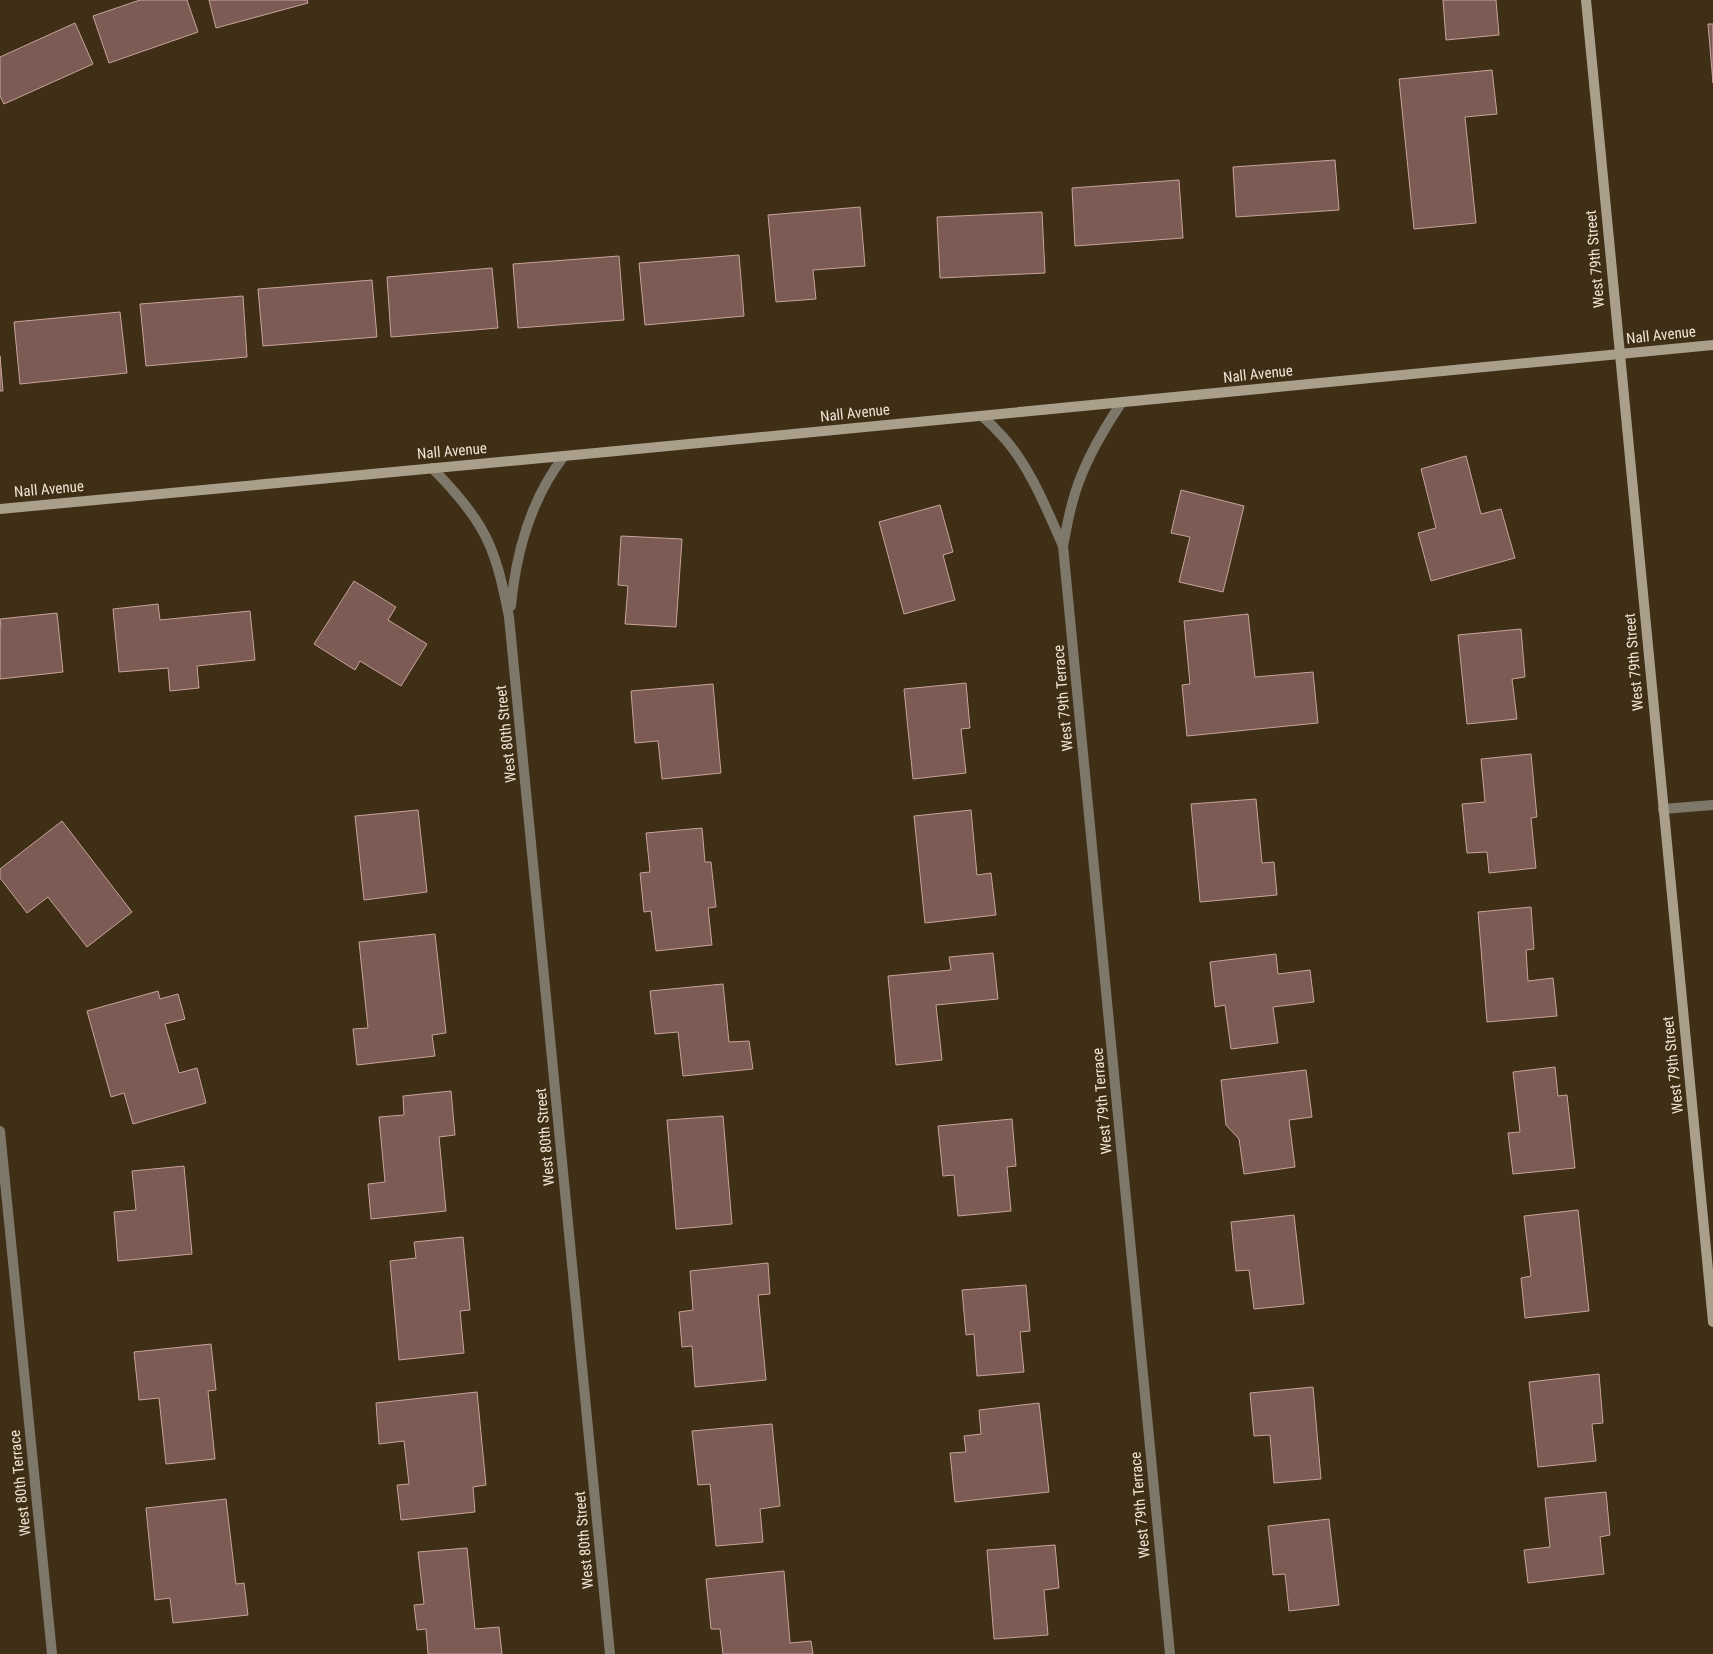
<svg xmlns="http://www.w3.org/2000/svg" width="1713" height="1654" font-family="'Roboto Condensed',sans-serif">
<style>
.building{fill:#7c5b54;stroke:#c8a39b}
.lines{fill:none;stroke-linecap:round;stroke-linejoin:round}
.street{stroke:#7e786b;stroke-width:10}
.secondary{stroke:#a99f8b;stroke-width:10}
.labels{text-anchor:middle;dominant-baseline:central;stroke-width:4;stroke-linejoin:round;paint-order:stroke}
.street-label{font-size:15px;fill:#efe5d6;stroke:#3f2f16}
</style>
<rect width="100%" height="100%" fill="#3f2f16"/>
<g class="building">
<polygon points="140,0 187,0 198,32 109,63 93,16"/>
<polygon points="209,0 307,0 308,3 216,28"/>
<polygon points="1443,0 1496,0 1499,35 1446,40"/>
<polygon points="75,23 93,64 4,104 0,96 0,57"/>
<polygon points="1708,24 1713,24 1713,83"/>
<polygon points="1492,70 1497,114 1465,117 1476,223 1414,229 1399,79"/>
<polygon points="1335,160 1339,210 1236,217 1233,167"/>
<polygon points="1179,180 1183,238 1075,246 1072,188"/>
<polygon points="860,207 865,266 813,270 816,299 776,302 768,215"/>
<polygon points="1042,212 1045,273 940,278 937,217"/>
<polygon points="739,255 744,316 645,325 639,263"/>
<polygon points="619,256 624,320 518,328 513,264"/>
<polygon points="492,268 498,328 391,337 387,277"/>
<polygon points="372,280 377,337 263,346 258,289"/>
<polygon points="243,296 247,357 146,366 140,304"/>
<polygon points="120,312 127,373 20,384 14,322"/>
<polygon points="0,356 3,391 0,391"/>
<polygon points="1466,456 1481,514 1501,509 1515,558 1431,581 1418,533 1436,528 1421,469"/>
<polygon points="1181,490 1244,506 1223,592 1179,582 1190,537 1171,533"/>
<polygon points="940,505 953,552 943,555 955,600 904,614 879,522"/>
<polygon points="621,536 682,539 676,627 625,624 628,586 618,585"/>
<polygon points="354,581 396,607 388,620 427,644 401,686 360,661 355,670 314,644"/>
<polygon points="158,604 160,620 250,611 255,660 197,666 199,688 170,691 168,668 119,672 113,609"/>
<polygon points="57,613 63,672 0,679 0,628 1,628 0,619"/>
<polygon points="1248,614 1255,677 1313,672 1318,723 1187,736 1182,685 1190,684 1184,621"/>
<polygon points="1521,629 1525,677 1512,679 1517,719 1467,724 1458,635"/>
<polygon points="966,683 970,728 961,729 966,773 913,779 904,689"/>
<polygon points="713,684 721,773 662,779 658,741 635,743 631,691"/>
<polygon points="1531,754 1537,817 1531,818 1536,868 1489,873 1487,852 1467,853 1462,804 1485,802 1481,759"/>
<polygon points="1256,799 1262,863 1274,862 1277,895 1200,902 1191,804"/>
<polygon points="418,810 427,892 364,900 355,816"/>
<polygon points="971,810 977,875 991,873 996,915 925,923 914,816"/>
<polygon points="62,821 132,912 87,947 48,897 27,913 0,878 0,869"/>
<polygon points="702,828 705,862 711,862 716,907 708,908 712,945 656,951 651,911 644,912 640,873 650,872 646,833"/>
<polygon points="1531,907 1534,949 1526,950 1528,981 1553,978 1557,1016 1487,1022 1478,912"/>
<polygon points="435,934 446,1033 432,1035 435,1056 357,1065 353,1029 368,1028 359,942"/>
<polygon points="993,953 998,999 936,1005 942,1060 896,1065 888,976 951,970 949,957"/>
<polygon points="1276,954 1278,974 1310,970 1314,1002 1273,1007 1278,1043 1231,1049 1225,1005 1215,1007 1210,962"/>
<polygon points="723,984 729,1042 749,1041 753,1069 683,1076 678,1032 655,1034 650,991"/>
<polygon points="158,991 160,999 178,994 185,1019 165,1024 179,1073 197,1068 206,1103 133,1124 124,1093 111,1097 87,1011"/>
<polygon points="1555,1067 1558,1096 1567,1095 1575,1168 1513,1174 1508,1133 1520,1132 1513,1072"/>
<polygon points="1306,1070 1312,1117 1289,1120 1295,1167 1244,1174 1239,1139 1226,1125 1221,1080"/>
<polygon points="451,1091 455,1135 439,1137 446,1211 371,1219 368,1184 385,1182 379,1117 404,1115 403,1096"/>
<polygon points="723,1116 732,1224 676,1229 667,1120"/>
<polygon points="1012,1119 1016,1166 1007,1167 1011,1211 958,1216 954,1175 943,1176 938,1126"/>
<polygon points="184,1166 192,1254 118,1261 114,1212 136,1210 132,1171"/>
<polygon points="1578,1210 1589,1311 1525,1318 1521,1278 1531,1276 1524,1216"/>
<polygon points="1294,1215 1304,1304 1254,1309 1249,1270 1236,1271 1231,1222"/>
<polygon points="463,1237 470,1310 460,1311 464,1353 399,1360 390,1261 416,1258 414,1242"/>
<polygon points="768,1263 770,1294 758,1295 766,1380 695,1387 692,1346 682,1347 679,1312 693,1310 690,1271"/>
<polygon points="1026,1285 1030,1331 1020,1332 1024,1372 977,1376 974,1334 966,1335 962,1290"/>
<polygon points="211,1344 216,1390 208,1391 215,1459 166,1464 159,1398 139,1400 134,1352"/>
<polygon points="1599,1374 1603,1423 1592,1424 1596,1461 1538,1467 1529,1382"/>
<polygon points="1313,1387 1321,1479 1274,1483 1270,1435 1254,1436 1250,1393"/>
<polygon points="477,1392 486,1485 473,1487 475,1512 401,1520 397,1485 409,1484 404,1441 379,1444 376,1403"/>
<polygon points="1039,1403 1049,1492 955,1502 950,1453 966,1452 964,1436 981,1434 979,1410"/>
<polygon points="772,1424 780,1506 760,1509 763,1542 716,1546 710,1484 698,1485 692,1431"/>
<polygon points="1606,1492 1610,1535 1600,1537 1604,1574 1528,1583 1524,1550 1550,1547 1545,1498"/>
<polygon points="226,1499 236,1584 244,1583 248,1615 173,1623 170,1598 155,1600 146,1508"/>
<polygon points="1329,1519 1339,1605 1289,1611 1285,1574 1273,1575 1268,1526"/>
<polygon points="1055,1545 1059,1588 1044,1590 1048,1635 994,1639 987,1550"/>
<polygon points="467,1548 475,1629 499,1627 502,1654 428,1654 426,1629 417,1630 414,1605 424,1604 418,1552"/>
<polygon points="784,1571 790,1643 811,1641 813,1654 723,1654 720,1629 711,1629 706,1579"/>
</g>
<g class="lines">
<g class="street">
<path d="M1122,402C1101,433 1081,467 1072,504C1068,518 1066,532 1063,546L1170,1654"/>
<path d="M982,416C990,423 997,430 1004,438C1030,467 1047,510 1063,546"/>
<path d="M432,468C450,486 468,506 481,528C497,555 503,587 509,617L610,1654"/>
<path d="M511,606C516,552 531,499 564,456"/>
<polyline points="1663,809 1713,805"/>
<polyline points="0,1131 52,1654"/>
</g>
<g class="secondary">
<polyline points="1586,0 1713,1322"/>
<polyline points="0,509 606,452 1713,345"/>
</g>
</g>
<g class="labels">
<g class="street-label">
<text transform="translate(1595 259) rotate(-95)">West 79th Street</text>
<text transform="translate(1661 335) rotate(-6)">Nall Avenue</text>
<text transform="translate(1258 374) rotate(-6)">Nall Avenue</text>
<text transform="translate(855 413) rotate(-6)">Nall Avenue</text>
<text transform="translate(452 451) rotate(-5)">Nall Avenue</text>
<text transform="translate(49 489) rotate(-5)">Nall Avenue</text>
<text transform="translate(1634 662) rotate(-95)">West 79th Street</text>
<text transform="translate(1063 698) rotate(-95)">West 79th Terrace</text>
<text transform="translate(506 734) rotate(-96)">West 80th Street</text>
<text transform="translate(1673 1065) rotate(-96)">West 79th Street</text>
<text transform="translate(1102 1101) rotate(-95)">West 79th Terrace</text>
<text transform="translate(545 1137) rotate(-95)">West 80th Street</text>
<text transform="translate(20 1483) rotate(-96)">West 80th Terrace</text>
<text transform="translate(1140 1505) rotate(-95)">West 79th Terrace</text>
<text transform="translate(584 1540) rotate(-95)">West 80th Street</text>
</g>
</g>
</svg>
